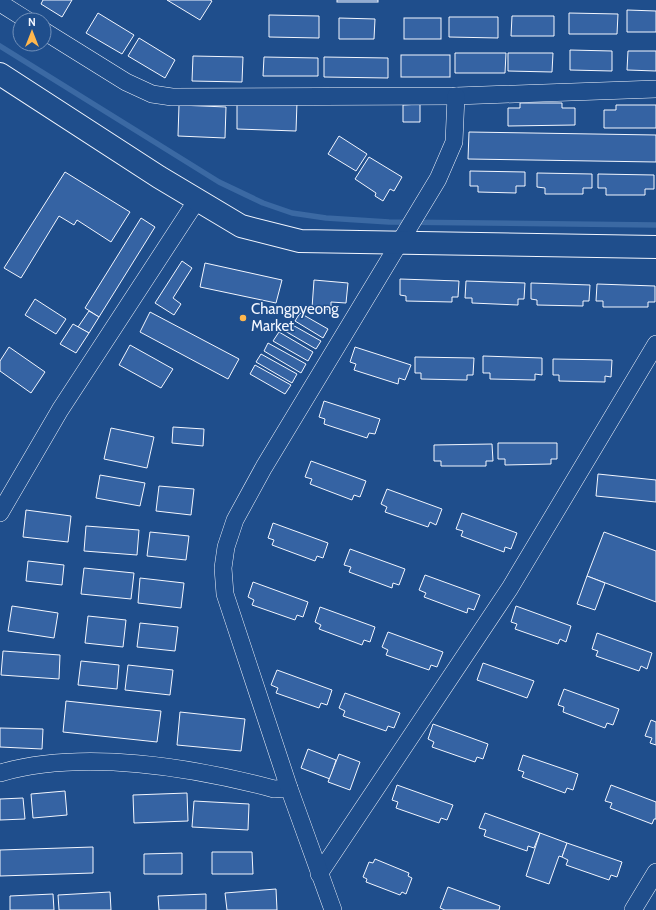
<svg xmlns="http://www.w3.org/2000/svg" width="656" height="910" font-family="Cabin,sans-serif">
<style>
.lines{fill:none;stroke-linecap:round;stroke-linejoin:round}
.stream{stroke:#3b69a3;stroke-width:5.5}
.building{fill:#3563a3;stroke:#f2f6ff}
.street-casing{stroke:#f2f6ff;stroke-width:18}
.secondary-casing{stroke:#f2f6ff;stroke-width:24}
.street{stroke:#1f4e8c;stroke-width:17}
.secondary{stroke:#1f4e8c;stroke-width:22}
.poi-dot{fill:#ffb74d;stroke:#1f4e8c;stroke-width:1.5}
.labels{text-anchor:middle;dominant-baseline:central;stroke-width:3;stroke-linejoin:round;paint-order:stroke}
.poi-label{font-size:15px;fill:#f2f6ff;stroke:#1f4e8c;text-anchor:start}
</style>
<rect width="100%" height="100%" fill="#1f4e8c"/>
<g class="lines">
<polyline class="stream" points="0,46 219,182 263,203 292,213 326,218 389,222 656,225"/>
</g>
<g class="building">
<polygon points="43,0 72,0 62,17 41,4"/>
<polygon points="167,0 210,0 212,1 200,20"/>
<rect x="337" y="0" width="41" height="2"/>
<polygon points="627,10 656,11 656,32 627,32"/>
<polygon points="98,13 134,35 122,54 86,33"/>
<polygon points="569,13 618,14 617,34 569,34"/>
<polygon points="269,15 319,16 319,38 269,37"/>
<polygon points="512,16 554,16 554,36 511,36"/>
<polygon points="449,17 498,17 498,38 449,37"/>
<polygon points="339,18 375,19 374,39 339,39"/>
<rect x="404" y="18" width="37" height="21"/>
<polygon points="139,38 175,60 165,78 128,56"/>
<polygon points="570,50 612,51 612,71 570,70"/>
<polygon points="628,51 656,51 656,71 627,70"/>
<polygon points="455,53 506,53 505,73 455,73"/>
<polygon points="508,53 553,53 552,72 508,71"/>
<rect x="401" y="55" width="49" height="22"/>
<polygon points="193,56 243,57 242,82 192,81"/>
<polygon points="264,57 318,58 318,76 263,76"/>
<polygon points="324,57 388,58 388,78 324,77"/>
<polygon points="237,100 297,102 296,131 237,129"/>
<polygon points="520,103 562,103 562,108 575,108 575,125 508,126 508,108 520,108"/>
<polygon points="420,104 420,122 403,122 403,105"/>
<polygon points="179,105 226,107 225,138 178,136"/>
<polygon points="616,105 656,105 656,128 604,128 604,110 616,110"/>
<polygon points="469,132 656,135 656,162 468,159"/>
<polygon points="339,136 367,154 356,171 328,154"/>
<polygon points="369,157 402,177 394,191 390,189 383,201 375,196 376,193 355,179"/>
<polygon points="470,171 525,172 525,186 516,186 516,193 478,192 478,186 470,186"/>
<polygon points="65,172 130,212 111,242 77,220 74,225 59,216 21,278 4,268"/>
<polygon points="537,173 592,174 592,188 583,188 583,194 545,194 545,188 537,187"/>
<polygon points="598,174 654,175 654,189 645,189 645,195 606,195 606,188 598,188"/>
<polygon points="141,218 155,227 99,317 85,308"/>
<polygon points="182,261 192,268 173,298 181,304 174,315 155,303"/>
<polygon points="205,263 282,280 276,303 200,287"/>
<polygon points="400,279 459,281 458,297 452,297 452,302 406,301 406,296 400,295"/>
<polygon points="314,280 348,283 346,303 331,302 331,310 312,308"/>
<polygon points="466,281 525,283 524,299 518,299 518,305 472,303 472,298 465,298"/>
<polygon points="531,283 590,285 589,301 583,301 583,306 537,305 537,300 531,299"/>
<polygon points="597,284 655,286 655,302 648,302 648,307 603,307 603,301 596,301"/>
<polygon points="35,299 66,319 56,334 25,315"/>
<polygon points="89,311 99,317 89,333 78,327"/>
<polygon points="150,312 239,359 228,379 140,332"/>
<polygon points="300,313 328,329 323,338 295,321"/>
<polygon points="289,323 321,341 316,349 285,331"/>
<polygon points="73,324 89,333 76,353 60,344"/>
<polygon points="279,332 313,352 308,361 273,341"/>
<polygon points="268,343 306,364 301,373 264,351"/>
<polygon points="130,345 173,369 161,388 119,365"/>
<polygon points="9,347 45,372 31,393 0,371 0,361"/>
<polygon points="355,347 411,365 405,380 399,378 398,384 354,370 356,364 350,362"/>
<polygon points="261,354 297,374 292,383 256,362"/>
<polygon points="483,356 542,358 542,375 535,374 535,380 490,379 490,373 483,373"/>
<polygon points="415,357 474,358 473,375 467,375 467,380 421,379 421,373 415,373"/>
<polygon points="553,359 612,360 611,377 605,376 605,382 559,381 559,375 553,375"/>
<polygon points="255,365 291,385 285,394 250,374"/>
<polygon points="324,401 380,419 375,434 369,433 367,438 324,424 325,419 319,417"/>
<polygon points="173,427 204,429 203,446 172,443"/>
<polygon points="111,428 154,437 147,468 104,459"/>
<polygon points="498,443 557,443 557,459 551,459 551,464 505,465 505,459 498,459"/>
<polygon points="492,444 493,461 486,461 486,466 441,466 441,461 434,461 434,445"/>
<polygon points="311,461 366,481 360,497 354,495 352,500 310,484 312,479 305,477"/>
<polygon points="598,474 656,480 656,502 596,496"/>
<polygon points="100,475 145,483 140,506 96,498"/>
<polygon points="159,486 194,489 191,515 156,511"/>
<polygon points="387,489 442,509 436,525 430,522 428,527 385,512 387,507 381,504"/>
<polygon points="26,510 71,516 68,542 23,537"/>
<polygon points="462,513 517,533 511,549 505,547 504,552 461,536 463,531 456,529"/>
<polygon points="273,523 328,543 323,558 317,556 315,561 272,545 274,540 268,538"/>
<polygon points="86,526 139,530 137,555 84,551"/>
<polygon points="150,532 189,536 186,560 147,556"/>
<polygon points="604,532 656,551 656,602 587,576"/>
<polygon points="350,549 405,569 399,585 393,583 392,588 349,572 351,567 344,565"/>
<polygon points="28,561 64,565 62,585 26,581"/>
<polygon points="84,568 134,573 131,599 81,594"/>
<polygon points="425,575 480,595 474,610 468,608 467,613 424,597 426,593 419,590"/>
<polygon points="587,576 605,583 595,610 577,604"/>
<polygon points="140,578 184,583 181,608 138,603"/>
<polygon points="253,582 308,602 303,617 297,615 295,620 252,605 254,600 248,597"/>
<polygon points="12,606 58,613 54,638 8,631"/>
<polygon points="516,606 571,626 566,642 560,639 558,644 515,629 517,624 511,622"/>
<polygon points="320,607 375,627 370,642 364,640 362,645 319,629 321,625 315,622"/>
<polygon points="88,616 126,620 123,647 85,643"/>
<polygon points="140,623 178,627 175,651 137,647"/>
<polygon points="388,632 443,652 437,667 431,665 429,670 386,655 388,650 382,647"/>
<polygon points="597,633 652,653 647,669 641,666 639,671 596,656 598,651 592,649"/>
<polygon points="3,651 60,655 59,679 1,675"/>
<polygon points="81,661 119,665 117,689 78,685"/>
<polygon points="483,663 534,681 527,698 477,680"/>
<polygon points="128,665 173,670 170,695 125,690"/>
<polygon points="277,670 332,690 327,705 321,703 319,708 276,693 278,688 271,685"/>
<polygon points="564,689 619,709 613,725 607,723 605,728 563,712 564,707 558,705"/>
<polygon points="345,693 400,713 394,728 388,726 386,731 343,716 345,711 339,708"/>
<polygon points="66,701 161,711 157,742 63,732"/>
<polygon points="180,712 245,719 241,751 177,745"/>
<polygon points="651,720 656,722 656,745 650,743 652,738 645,736"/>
<polygon points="433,724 488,744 483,759 477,757 475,762 432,747 434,742 428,739"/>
<polygon points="0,728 43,729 42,749 0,747"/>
<polygon points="308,749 336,760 330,779 301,768"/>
<polygon points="339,754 360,762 350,790 328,782"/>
<polygon points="523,755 578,774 573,790 567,788 565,793 522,777 524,772 518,770"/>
<polygon points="397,785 453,805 447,820 441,818 439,823 396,808 398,802 392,800"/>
<polygon points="611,785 656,802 656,819 654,819 652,824 610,808 612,803 605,801"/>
<polygon points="65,791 67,815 33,818 31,794"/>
<polygon points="187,793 188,821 134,823 133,795"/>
<polygon points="23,798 25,819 0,820 0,799"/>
<polygon points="194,801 249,804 248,830 192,827"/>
<polygon points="485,813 540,833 534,848 528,846 527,851 484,836 486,830 479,828"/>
<polygon points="540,833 567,843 562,857 559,856 549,884 526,876"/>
<polygon points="567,843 622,862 617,877 611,875 609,880 566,865 568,860 562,857"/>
<polygon points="93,847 93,873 0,876 0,850"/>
<polygon points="212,852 252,852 253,874 212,874"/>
<polygon points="182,853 182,874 144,874 144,854"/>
<polygon points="375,859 409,873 408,876 412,878 406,894 402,892 400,895 366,882 367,879 363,877 369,862 373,863"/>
<polygon points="448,887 500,906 499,910 445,910 440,908"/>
<polygon points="276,889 277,910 227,910 225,893"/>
<polygon points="110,892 111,910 59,910 58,895"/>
<polygon points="53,894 54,910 10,910 10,896"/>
<polygon points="206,894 206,910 159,910 158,896"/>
</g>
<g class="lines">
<defs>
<g id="street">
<polyline points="0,3 27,20"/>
<polyline points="44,31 126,82 152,94 172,97 456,96 656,89"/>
<polyline points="0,513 60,410 197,200"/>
<path d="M0,773C83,749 192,767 274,789L289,788"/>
<polyline points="319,874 510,588 656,344"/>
<polyline points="333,910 289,788 225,594 223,568 226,547 235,520 264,467 438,179 454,142 456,96"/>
<polyline points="633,910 656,872"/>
</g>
<polyline id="secondary" points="0,74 159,177 241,226 300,241 656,247"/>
</defs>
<use href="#street" class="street-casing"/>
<use href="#secondary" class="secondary-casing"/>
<use href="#street" class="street"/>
<use href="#secondary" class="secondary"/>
</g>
<circle class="poi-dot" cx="243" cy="318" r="4"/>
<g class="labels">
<g class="poi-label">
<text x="251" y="309">Changpyeong<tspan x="251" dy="17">Market</tspan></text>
</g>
</g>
<g transform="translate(32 32)"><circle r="19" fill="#1f4e8c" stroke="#7391ba"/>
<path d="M0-3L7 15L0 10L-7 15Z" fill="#ffb74d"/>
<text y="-6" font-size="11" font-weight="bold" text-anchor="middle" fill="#f2f6ff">N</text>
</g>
</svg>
